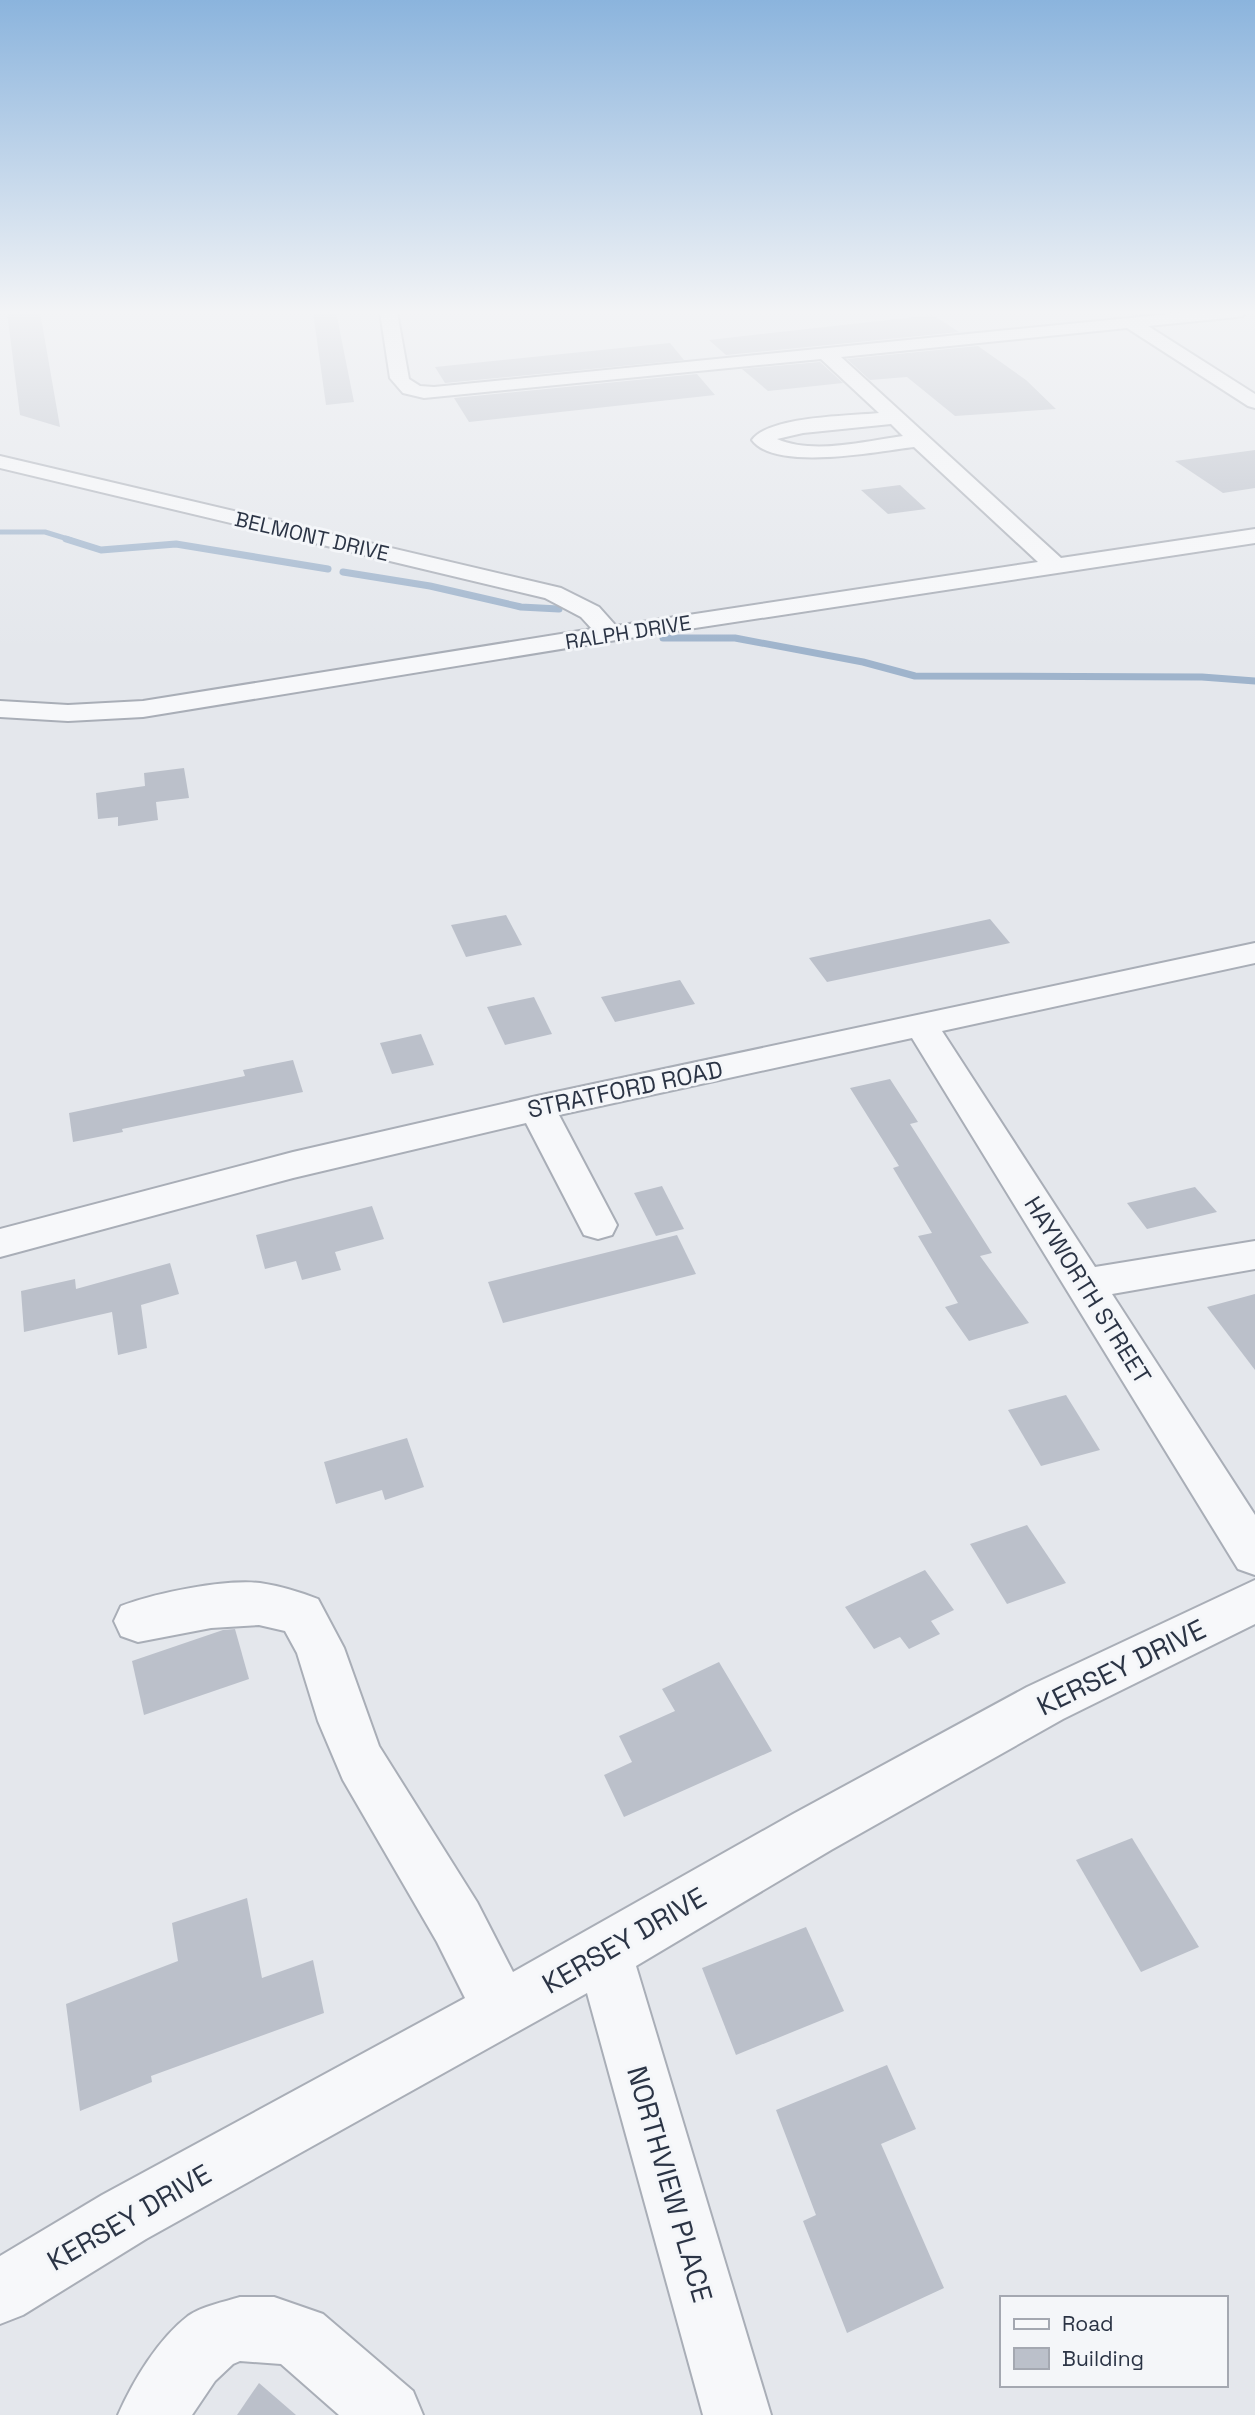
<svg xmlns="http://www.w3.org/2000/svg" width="1255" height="2415" font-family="'Space Grotesk',sans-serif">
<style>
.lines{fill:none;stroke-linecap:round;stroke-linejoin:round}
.stream-far1{stroke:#9fb4cc;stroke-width:5}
.stream{stroke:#9fb4cc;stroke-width:7}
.building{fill:#bbc0ca}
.minor-casing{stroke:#a9aeb7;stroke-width:4}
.minor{fill:#f7f8fa;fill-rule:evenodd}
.labels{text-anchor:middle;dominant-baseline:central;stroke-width:6;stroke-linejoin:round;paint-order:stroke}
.far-street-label{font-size:21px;fill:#2b3445;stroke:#f4f6f9}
.street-label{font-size:24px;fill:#2b3445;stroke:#f4f6f9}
.near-street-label{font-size:28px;fill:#2b3445;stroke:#f4f6f9}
</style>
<rect width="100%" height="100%" fill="#e4e7ec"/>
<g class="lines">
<polyline class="stream-far1" points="0,532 45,532 71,540"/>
<g class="stream">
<polyline points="66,539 101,550 176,544 328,569"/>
<polyline points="343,572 430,586 521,607 559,609"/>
<polyline points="663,638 735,638 863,662 915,676 1202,677 1255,681"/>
</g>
</g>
<g class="building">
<polygon points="7,312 40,312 60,427 20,415"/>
<polygon points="313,312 336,312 354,402 326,405"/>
<polygon points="933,315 959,332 726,355 709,340"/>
<polygon points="670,343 684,360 445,383 435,367"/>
<polygon points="978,346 1026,380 1056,409 955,416 907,377 870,380 847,359"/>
<polygon points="820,362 843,383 768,391 742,369"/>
<polygon points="697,374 715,395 469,422 454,398"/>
<polygon points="1255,450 1255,488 1223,493 1175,461"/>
<polygon points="900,485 926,509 888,514 861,490"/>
<polygon points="184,768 189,798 156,802 158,820 118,826 118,817 98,819 96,793 145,786 144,773"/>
<polygon points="506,915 522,945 466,957 451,925"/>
<polygon points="990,919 1010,943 827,982 809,958"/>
<polygon points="680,980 695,1004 615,1022 601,997"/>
<polygon points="534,997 552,1034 505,1045 487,1007"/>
<polygon points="421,1034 434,1065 392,1074 380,1043"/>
<polygon points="293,1060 303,1092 122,1129 123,1132 73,1142 69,1113 245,1076 243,1070"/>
<polygon points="890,1079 918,1122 910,1124 992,1253 980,1256 1029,1323 969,1341 945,1307 958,1303 918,1236 932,1233 893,1168 899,1166 850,1088"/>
<polygon points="662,1186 684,1229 656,1236 634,1193"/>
<polygon points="1195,1187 1217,1212 1147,1229 1127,1203"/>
<polygon points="372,1206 384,1239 335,1252 341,1270 302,1280 296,1261 265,1269 256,1235"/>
<polygon points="677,1235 696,1274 503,1323 488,1282"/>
<polygon points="170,1263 179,1294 141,1305 147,1348 118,1355 112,1312 24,1332 21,1291 75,1279 76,1289"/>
<polygon points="1255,1294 1255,1370 1207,1307"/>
<polygon points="1066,1395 1100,1450 1041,1466 1008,1410"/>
<polygon points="407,1438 424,1487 385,1500 382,1490 336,1504 324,1462"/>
<polygon points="1027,1525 1066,1583 1007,1604 970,1544"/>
<polygon points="925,1570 954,1610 931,1621 940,1634 909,1649 900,1637 874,1649 845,1607"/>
<polygon points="235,1629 249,1679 144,1715 132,1661 223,1630"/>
<polygon points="719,1662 772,1751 624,1817 604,1775 632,1762 619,1736 675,1711 662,1689"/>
<polygon points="1132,1838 1199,1947 1141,1972 1076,1860"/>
<polygon points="247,1898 262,1978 313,1960 324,2013 151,2076 152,2082 80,2111 66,2004 178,1961 172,1923"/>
<polygon points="806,1927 844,2011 736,2055 702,1968"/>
<polygon points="887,2065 916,2129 881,2144 944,2288 847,2333 803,2221 816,2215 776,2110"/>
<polygon points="259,2383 296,2415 237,2415"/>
</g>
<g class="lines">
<defs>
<g id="minor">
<path d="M380,312H397L409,379L420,386L434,387L1190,312H1245L1243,316L1237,317L1148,326L1255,394V408L1248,406L1127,328L841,357L1061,558L1255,529V543L610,641L143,717L68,721L0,717V701L68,705L143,701L592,629L581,617L545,598L0,468V456L561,588L599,607L616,626L1038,562L914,447C880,451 775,472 752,440C769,416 850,416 879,413L821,359L424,398L403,393L390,378ZM891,424L903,436C865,441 814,455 777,439L803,433Z"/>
<polygon points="1255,943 1255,963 942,1031 1095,1267 1255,1241 1255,1269 1112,1294 1255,1515 1255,1575 1238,1569 912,1038 559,1115 617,1225 612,1235 598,1239 584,1235 526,1123 293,1178 0,1257 0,1229 293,1152 537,1096"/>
<path d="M1255,1580V1624L1063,1719L831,1850L636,1966L771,2415H703L587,1993L146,2239L23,2315L0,2324V2256L102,2195L465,1998L437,1942L343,1780L318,1721L297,1653L285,1631L259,1625L211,1628L138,1642L121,1636L114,1621L121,1606C155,1593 224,1579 260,1583C280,1586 300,1592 318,1599L344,1648L379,1746L477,1902L513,1972L793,1814L1027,1687Z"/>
<path d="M240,2297H274L323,2314L413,2391L423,2415H339L281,2364L240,2361L233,2364L215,2381L192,2415H118C133,2381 158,2339 188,2316C202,2306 224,2302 240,2297Z"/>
</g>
</defs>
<use href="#minor" class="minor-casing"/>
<use href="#minor" class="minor"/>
</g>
<linearGradient id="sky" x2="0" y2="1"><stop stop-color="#8bb4dd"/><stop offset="0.48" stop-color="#f3f4f6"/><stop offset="1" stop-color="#f3f4f6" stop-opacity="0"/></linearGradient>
<rect width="1255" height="650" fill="url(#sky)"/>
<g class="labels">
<g class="far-street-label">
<text transform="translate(312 536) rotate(13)">BELMONT DRIVE</text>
<text transform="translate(628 632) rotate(-9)">RALPH DRIVE</text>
</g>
<g class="street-label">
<text transform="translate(625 1089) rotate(-12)">STRATFORD ROAD</text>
<text transform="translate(1088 1290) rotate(58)">HAYWORTH STREET</text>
</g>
<g class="near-street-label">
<text transform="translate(1121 1667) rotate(-26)">KERSEY DRIVE</text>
<text transform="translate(624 1940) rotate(-30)">KERSEY DRIVE</text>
<text transform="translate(670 2184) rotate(74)">NORTHVIEW PLACE</text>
<text transform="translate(129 2217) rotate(-30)">KERSEY DRIVE</text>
</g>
</g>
<rect x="1000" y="2296" width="228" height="91" fill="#f4f6f9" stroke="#a4a8b1" stroke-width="2"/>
<rect x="1014" y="2319" width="35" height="10" fill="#f7f8fa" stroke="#a4a8b1" stroke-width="2"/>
<text x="1062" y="2331" font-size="21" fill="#2b3445">Road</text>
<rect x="1014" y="2348" width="35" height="21" fill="#bbc0ca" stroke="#a4a8b1" stroke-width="2"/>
<text x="1062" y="2366" font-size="21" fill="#2b3445">Building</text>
</svg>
